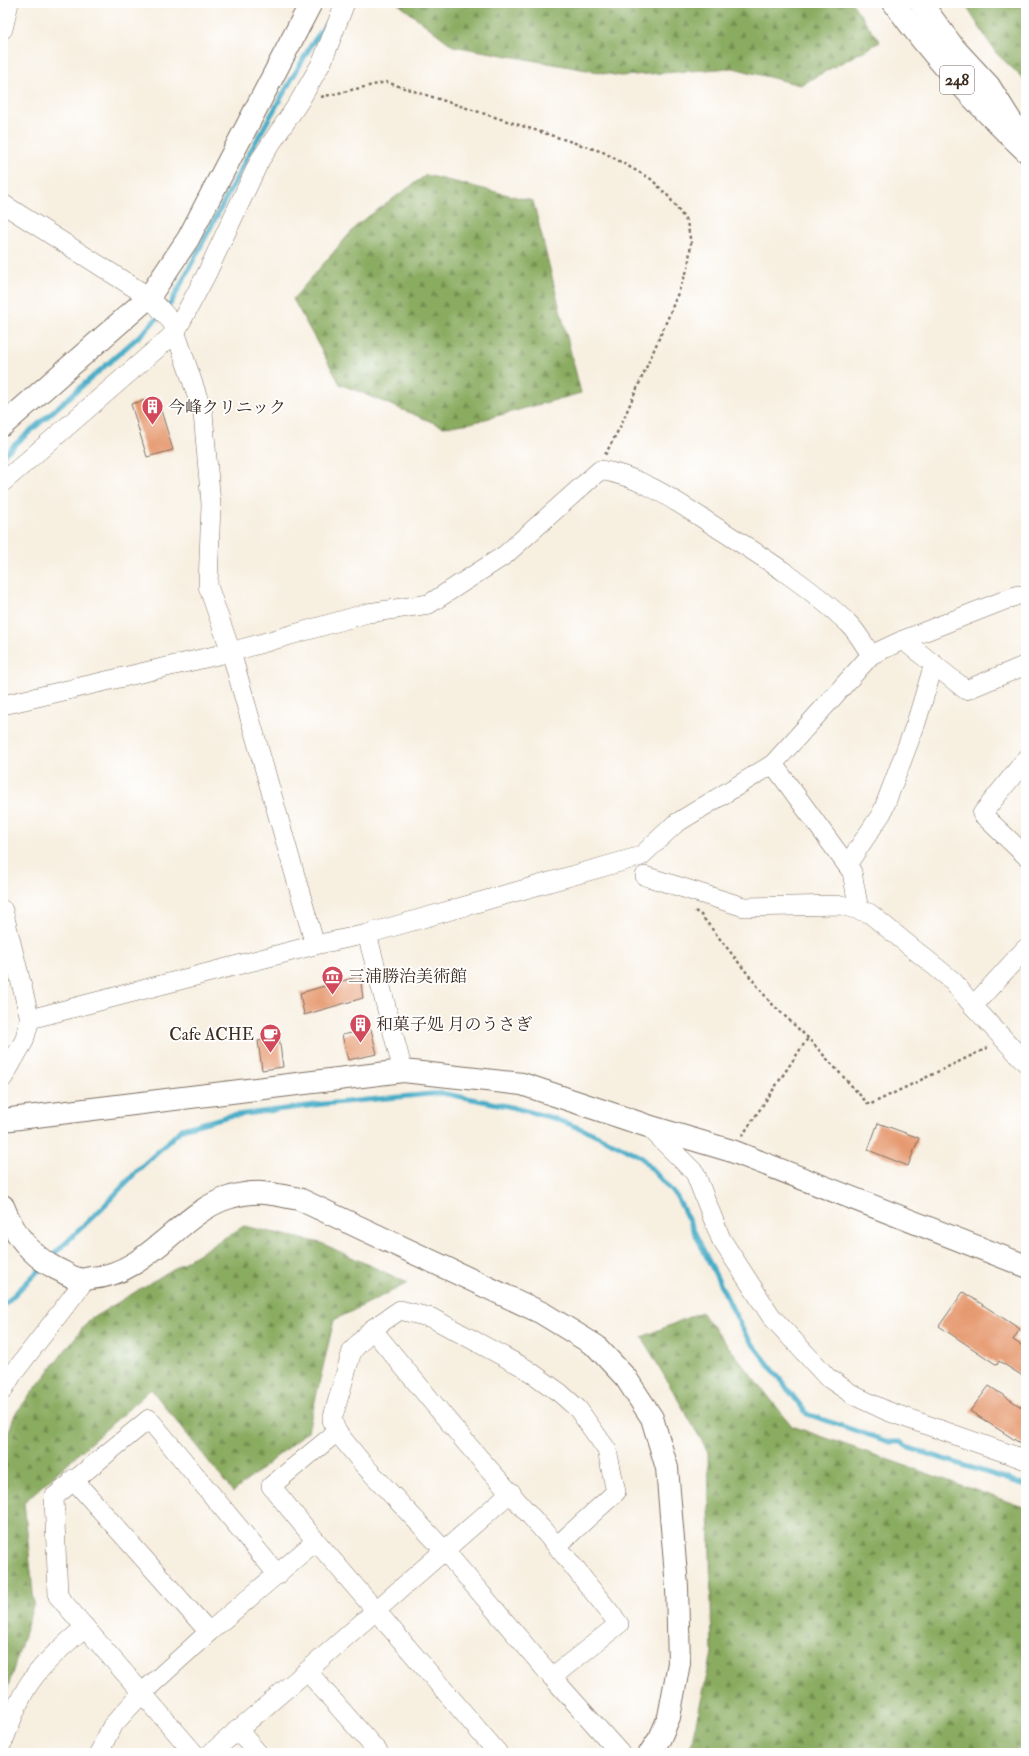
<svg xmlns="http://www.w3.org/2000/svg" width="1029" height="1756" font-family="'IM FELL Double Pica','Noto Serif JP',serif">
<style>
.forest{fill:url(#forest-firs);stroke:#626b3f}
.lines{fill:none;stroke-linecap:round;stroke-linejoin:round}
.stream{stroke:#49adc8;stroke-width:5}
.building{fill:#e69a6f}
.minor-casing{stroke:#7d6f62;stroke-width:20}
.tertiary-casing{stroke:#7d6f62;stroke-width:24}
.trunk-casing{stroke:#7d6f62;stroke-width:24}
.path{stroke:#7d6f62;stroke-width:2.5;stroke-dasharray:3 3;stroke-linecap:butt}
.minor{stroke:#fff;stroke-width:19}
.tertiary{stroke:#fff;stroke-width:22}
.trunk{stroke:#fff;stroke-width:22}
.labels{text-anchor:middle;dominant-baseline:central;stroke-width:3.5;stroke-linejoin:round;paint-order:stroke}
.shield{fill:#fff;stroke:#766a62;stroke-width:1}
.shield-label{font-size:16px;font-weight:bold;fill:#3b2a1e}
.poi-label{font-size:17px;fill:#3b2a1e;stroke:#fff;text-anchor:start}
</style>
<defs>
<pattern id="forest-firs" width="22" height="20" patternUnits="userSpaceOnUse"><rect width="22" height="20" fill="#8aac60"/><path d="M5 1l3.5 6h-7zM16 11l3.5 6h-7z" fill="#728c4f"/></pattern>
</defs>
<rect width="100%" height="100%" fill="#fff"/>
<filter id="ink" filterUnits="userSpaceOnUse"><feTurbulence type="fractalNoise" baseFrequency=".025" numOctaves="2"/><feDisplacementMap in="SourceGraphic" scale="8" xChannelSelector="R" yChannelSelector="G"/><feConvolveMatrix kernelMatrix="1 2 1 2 8 2 1 2 1" color-interpolation-filters="sRGB"/></filter>
<filter id="wash" filterUnits="userSpaceOnUse"><feTurbulence type="fractalNoise" baseFrequency=".012" numOctaves="4" result="noise"/><feDisplacementMap in="SourceGraphic" scale="16" xChannelSelector="R" yChannelSelector="G"/><feGaussianBlur stdDeviation="0.9" result="paint"/><feColorMatrix in="noise" values="0 0 0 0 0 0 0 0 0 0 0 0 0 0 0 0 0 1.4 0 .05"/><feComposite in="paint" operator="in"/></filter>
<g filter="url(#wash)">
<rect width="100%" height="100%" fill="#f7efe0"/>
<g class="forest">
<polygon points="397,3 852,3 880,42 800,85 733,68 620,76 453,46"/>
<polygon points="964,3 1026,3 1026,81 996,53"/>
<polygon points="426,175 533,201 581,393 471,423 444,427 340,384 293,299 358,224"/>
<polygon points="244,1226 321,1243 408,1283 334,1320 308,1431 233,1492 151,1389 24,1502 34,1603 3,1703 3,1448 15,1414 89,1320"/>
<polygon points="701,1312 792,1426 1026,1508 1026,1753 689,1753 712,1653 708,1452 642,1337"/>
</g>
<g class="lines">
<g class="stream">
<polyline points="165,309 171,303 250,152 310,47 331,17"/>
<polyline points="3,455 145,331 160,315"/>
<polyline points="50,1258 103,1207 139,1169 182,1129 229,1116 323,1104 442,1093 507,1106 553,1118 590,1132 640,1156 677,1197 745,1334 807,1414 889,1442 900,1442 909,1448 1026,1485"/>
<polyline points="3,1306 42,1267"/>
</g>
</g>
<g id="blocks">
<g class="building">
<polygon points="157,397 173,450 147,457 131,404"/>
<polygon points="360,976 363,998 304,1015 300,993"/>
<polygon points="371,1029 377,1054 348,1060 342,1035"/>
<polygon points="279,1037 283,1067 262,1070 258,1041"/>
<polygon points="878,1123 919,1138 908,1166 868,1150"/>
<polygon points="963,1292 1020,1329 1013,1340 1026,1348 1026,1378 999,1361 997,1365 939,1326"/>
<polygon points="989,1386 1026,1410 1026,1447 970,1411"/>
</g>
</g>
</g>
<g filter="url(#ink)">
<use href="#blocks" fill-opacity="0" stroke="#7d6f62" stroke-width="1"/>
<g class="lines">
<defs>
<g id="minor">
<polyline points="3,29 9,3"/>
<polyline points="3,204 149,297 172,322 203,413 211,504 208,586 231,652 315,945"/>
<polyline points="3,482 175,333 206,275 260,160 299,102 322,62 345,3"/>
<polyline points="903,640 1018,595"/>
<path d="M3,705L231,652L368,613L429,604L505,555L600,470C645,477 681,505 719,529C763,557 809,586 848,623C857,631 864,645 871,655"/>
<polyline points="1026,759 982,814 1026,856"/>
<polyline points="773,764 852,872 859,910"/>
<polyline points="847,865 882,813 916,723 934,664"/>
<polyline points="645,876 744,907 841,905 869,913 953,981 973,1006 1026,1063"/>
<polyline points="3,910 30,1019 24,1041 3,1078"/>
<polyline points="367,934 403,1071"/>
<polyline points="973,1006 1026,948"/>
<polyline points="30,1019 315,945 367,934 641,856 675,824 773,764 871,655 903,640 966,690 1026,665"/>
<polyline points="648,1126 695,1173 721,1239 771,1316 827,1377 855,1396 887,1411 1026,1460"/>
<polyline points="372,1329 467,1444 557,1546 619,1624 552,1677"/>
<polyline points="3,1390 12,1375 86,1279"/>
<polyline points="337,1432 271,1486 316,1541 498,1753"/>
<polyline points="73,1479 209,1632"/>
<polyline points="557,1546 616,1492 607,1450 578,1409 560,1393 525,1368 432,1318 400,1310 372,1329 352,1351 332,1420 337,1432 363,1464 444,1550 552,1677 620,1753"/>
<polyline points="307,1671 379,1753"/>
<polyline points="237,1729 258,1753"/>
<path d="M3,1742C12,1720 19,1696 34,1677C48,1658 67,1643 85,1627"/>
<polyline points="99,1753 112,1726 142,1693 209,1632 316,1541"/>
<polyline points="194,1753 58,1596 54,1497 149,1419 278,1575"/>
<polyline points="211,1753 307,1671 511,1492"/>
</g>
<g id="tertiary">
<polyline points="3,425 149,297 188,239 311,3"/>
<polyline points="3,1120 403,1071 522,1084 648,1126 732,1151 1026,1266"/>
<path d="M3,1206C13,1232 31,1256 57,1269C64,1272 72,1278 79,1279C83,1280 87,1279 91,1278C148,1275 181,1210 231,1197C258,1189 273,1194 299,1199L542,1313L596,1346L626,1378L652,1418L667,1468L677,1587L679,1663L669,1717L660,1738L650,1753"/>
</g>
<g id="trunk">
<path d="M894,3C933,57 978,106 1026,151"/>
<polyline points="921,3 954,48 989,86 1016,129"/>
</g>
</defs>
<use href="#minor" class="minor-casing"/>
<use href="#tertiary" class="tertiary-casing"/>
<use href="#trunk" class="trunk-casing"/>
<g class="path">
<polyline points="321,97 386,82 603,152 651,179 669,197 687,222 691,243 688,268 668,318 620,427 605,455"/>
<polyline points="695,911 701,915 770,1002 808,1038 869,1105 989,1047"/>
<polyline points="742,1136 808,1038"/>
</g>
<use href="#minor" class="minor"/>
<use href="#tertiary" class="tertiary"/>
<use href="#trunk" class="trunk"/>
</g>
</g>
<defs>
<symbol id="building-pin" viewBox="-11 -11 22 30"><path d="M0 17L-7.5 6A9.5 9.5 0 1 1 7.5 6Z" fill="#d1495b" stroke="#fff"/><path d="M-4-6H4V6H1V3H-1V6H-4ZM-2.5-4.3h1.7v1.8h-1.7ZM.8-4.3h1.7v1.8H.8ZM-2.5-1h1.7V.8h-1.7ZM.8-1h1.7V.8H.8Z" fill="#fff"/></symbol>
<symbol id="museum-pin" viewBox="-11 -11 22 30"><path d="M0 17L-7.5 6A9.5 9.5 0 1 1 7.5 6Z" fill="#d1495b" stroke="#fff"/><path d="M0-6L6-3V-2H-6V-3ZM-5-1h2V3h-2ZM-1-1h2V3h-2ZM3-1h2V3H3ZM-6 4H6V6H-6Z" fill="#fff"/></symbol>
<symbol id="cafe-pin" viewBox="-11 -11 22 30"><path d="M0 17L-7.5 6A9.5 9.5 0 1 1 7.5 6Z" fill="#d1495b" stroke="#fff"/><path d="M-5.5-4.5H6V0H3Q3 3.5 0 3.5H-2.5Q-5.5 3.5-5.5 0ZM3-3.2v2h1.7v-2ZM-6 4.5H4V6H-6Z" fill="#fff"/></symbol>
</defs>
<g fill-rule="evenodd">
<use href="#building-pin" x="140" y="394" width="25" height="34"/>
<use href="#museum-pin" x="320" y="964" width="25" height="34"/>
<use href="#building-pin" x="348" y="1012" width="25" height="34"/>
<use href="#cafe-pin" x="258" y="1022" width="25" height="34"/>
</g>
<g class="labels">
<rect class="shield" x="940" y="66" width="34" height="28" rx="3"/>
<g class="shield-label">
<text x="957" y="80">248</text>
</g>
<g class="poi-label">
<text x="168" y="407">今峰クリニック</text>
<text x="348" y="976">三浦勝治美術館</text>
<text x="376" y="1024">和菓子処 月のうさぎ</text>
<text x="254" y="1034" text-anchor="end">Cafe ACHE</text>
</g>
</g>
<rect width="1029" height="1756" fill="none" stroke="#fff" stroke-width="16"/>
</svg>
